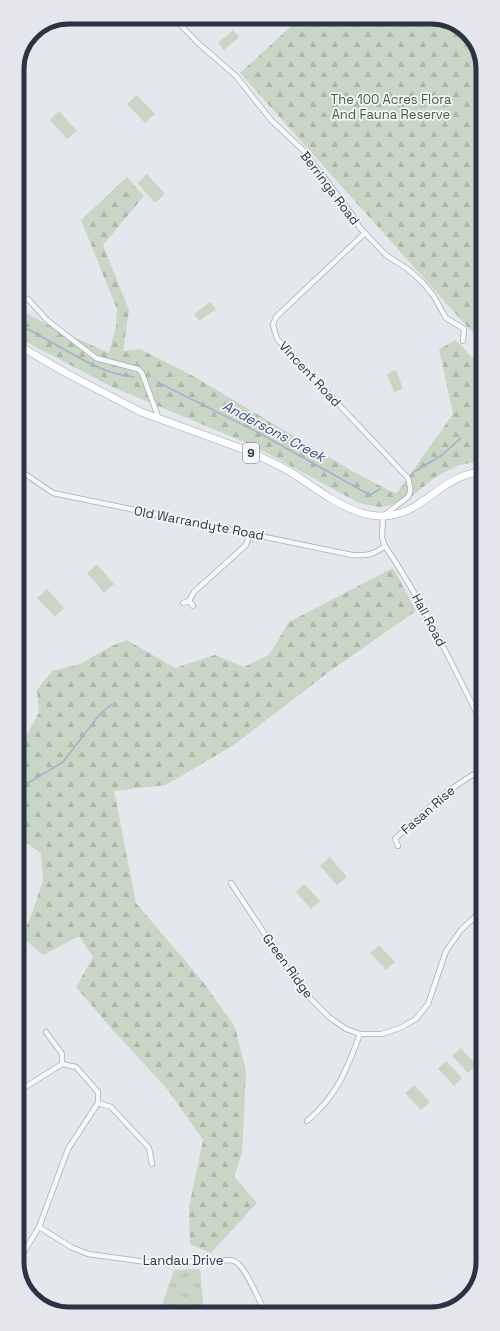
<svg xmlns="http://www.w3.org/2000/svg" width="500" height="1331" font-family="'Space Grotesk',sans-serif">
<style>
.grass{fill:url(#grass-tufts)}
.forest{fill:url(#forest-firs)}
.pitch{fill:#c9d6c5}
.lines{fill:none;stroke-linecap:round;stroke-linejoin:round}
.stream{stroke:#9fb4cc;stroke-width:1.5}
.street-casing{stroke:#a9aeb7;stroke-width:6}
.primary-casing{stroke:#a3abb8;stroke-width:8}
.street{stroke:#f7f8fa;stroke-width:4.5}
.primary{stroke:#fff;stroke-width:7}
.labels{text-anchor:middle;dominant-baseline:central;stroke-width:3.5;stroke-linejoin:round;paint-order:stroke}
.shield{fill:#f4f6f9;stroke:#676e7b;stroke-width:1}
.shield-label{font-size:12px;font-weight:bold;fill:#2b3445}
.park-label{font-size:13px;fill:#3f6138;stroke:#f4f6f9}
.street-label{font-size:13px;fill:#2b3445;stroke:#f4f6f9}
.water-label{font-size:14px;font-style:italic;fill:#34527a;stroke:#f4f6f9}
.rim{fill:none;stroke:#2b3445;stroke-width:5}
</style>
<defs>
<pattern id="grass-tufts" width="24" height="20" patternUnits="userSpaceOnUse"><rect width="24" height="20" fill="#c9d6c5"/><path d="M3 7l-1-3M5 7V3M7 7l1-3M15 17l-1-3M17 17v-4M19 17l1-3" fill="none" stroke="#adb8ab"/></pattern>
<pattern id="forest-firs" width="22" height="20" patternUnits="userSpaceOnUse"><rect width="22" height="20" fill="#c9d6c5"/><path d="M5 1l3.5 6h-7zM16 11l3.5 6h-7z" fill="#adb8ab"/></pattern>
</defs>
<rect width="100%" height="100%" fill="#e4e7ec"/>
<polygon class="grass" points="200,1269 204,1313 136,1314 161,1308 174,1270"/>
<g class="forest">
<polygon points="301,17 434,17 465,30 481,55 482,343 240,73"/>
<polygon points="127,177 144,196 103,245 129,310 123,351 140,349 195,377 354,472 392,492 397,493 453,414 439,349 456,340 482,368 482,461 459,465 437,476 412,496 388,506 379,507 359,503 254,446 110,386 17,337 17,308 52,327 109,353 116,326 117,309 81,220"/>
<polygon points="393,568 416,611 330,671 234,745 166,785 114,791 136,903 203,982 235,1027 246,1072 242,1153 234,1176 257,1203 211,1253 190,1244 189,1207 203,1140 168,1090 111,1028 76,987 93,957 79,936 43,955 22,937 33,911 43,880 41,853 18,837 18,750 39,713 37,690 52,671 80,664 112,646 127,640 175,668 215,655 244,667 269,655 289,622"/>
</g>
<g class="pitch">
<polygon points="233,30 239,37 224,50 218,43"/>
<polygon points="137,95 155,114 145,123 127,104"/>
<polygon points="59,111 77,131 67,139 50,120"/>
<polygon points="17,134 27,146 18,155 17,154"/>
<polygon points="147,174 165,194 155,203 137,183"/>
<polygon points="210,302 216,309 199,321 194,314"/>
<polygon points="396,370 403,389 394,392 387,374"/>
<polygon points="97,564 114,584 104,593 87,573"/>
<polygon points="47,589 64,608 55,617 37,598"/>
<polygon points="330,857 347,877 337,885 320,866"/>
<polygon points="304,884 320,901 311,909 296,892"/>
<polygon points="379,945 395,962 386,970 370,953"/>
<polygon points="461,1048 476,1065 468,1073 452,1056"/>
<polygon points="446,1061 462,1078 454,1086 438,1069"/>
<polygon points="414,1085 430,1102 421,1110 405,1093"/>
</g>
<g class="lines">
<g class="stream">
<path d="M17,324C48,338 74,358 105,370C114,374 124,375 134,377"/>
<polyline points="157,382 259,433 370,495 380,489"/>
<polyline points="476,439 482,440"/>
<polyline points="414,472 442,455 461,438"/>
<polyline points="18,789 63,762 100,714 112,704"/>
</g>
<defs>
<g id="street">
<polyline points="173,17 198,43 236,76 271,120 305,152 351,213 360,228 386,255 409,270 423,283 433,295 446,318 464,329 463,341"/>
<path d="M365,233L276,317L273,325L277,339L408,478C410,486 412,490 408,497L383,516L382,538L385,546C423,602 452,664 482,724"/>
<polyline points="28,299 47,320 96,358 138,369 142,373 159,419"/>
<path d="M18,469L53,493L352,555C367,556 373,555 385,546"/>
<polyline points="189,601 193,606"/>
<polyline points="183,603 189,601 194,592 246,545 250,533"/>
<path d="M398,846L395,839C422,815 449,786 482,770"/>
<polyline points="231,883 294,978 311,999 329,1017 346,1029 360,1034 382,1034 400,1028 416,1019 428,1004 446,951 461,930 482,910"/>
<polyline points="46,1032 62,1054 62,1064"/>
<path d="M19,1091L62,1064L76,1067L98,1092V1103L68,1149L39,1227L71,1247L88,1254L154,1263L225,1260C228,1260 232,1260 234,1261C245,1265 257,1297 263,1307V1313"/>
<polyline points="98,1103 111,1107 149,1148 152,1164"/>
<path d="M307,1121C337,1096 347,1069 360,1034"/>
<polyline points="19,1260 39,1227"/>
</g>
<path id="primary" d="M18,345L66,373L141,412L251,452C263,458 276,464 289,471C326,494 367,533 412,508C435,495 454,473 482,472"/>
</defs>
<use href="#street" class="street-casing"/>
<use href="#primary" class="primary-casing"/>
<use href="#street" class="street"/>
<use href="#primary" class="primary"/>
</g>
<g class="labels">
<rect class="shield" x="243" y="443" width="16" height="20" rx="3"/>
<g class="shield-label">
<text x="251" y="453">9</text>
</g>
<g class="park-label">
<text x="391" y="99">The 100 Acres Flora<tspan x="391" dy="15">And Fauna Reserve</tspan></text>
</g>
<g class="street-label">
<text transform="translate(330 188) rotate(53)">Berringa Road</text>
<text transform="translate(310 374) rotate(47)">Vincent Road</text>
<text transform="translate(199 523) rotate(11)">Old Warrandyte Road</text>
<text transform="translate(429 620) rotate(62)">Hall Road</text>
<text transform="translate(428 810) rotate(-41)">Fasan Rise</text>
<text transform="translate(288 966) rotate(54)">Green Ridge</text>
<text x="183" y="1260">Landau Drive</text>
</g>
<g class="water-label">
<text transform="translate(274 431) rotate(28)">Andersons Creek</text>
</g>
</g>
<path d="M0 0H500V1331H0ZM69 24H431A45 45 0 0 1 476 69V1262A45 45 0 0 1 431 1307H69A45 45 0 0 1 24 1262V69A45 45 0 0 1 69 24Z" fill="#e4e6eb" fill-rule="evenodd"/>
<path class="rim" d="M69 24H431A45 45 0 0 1 476 69V1262A45 45 0 0 1 431 1307H69A45 45 0 0 1 24 1262V69A45 45 0 0 1 69 24Z"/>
</svg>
